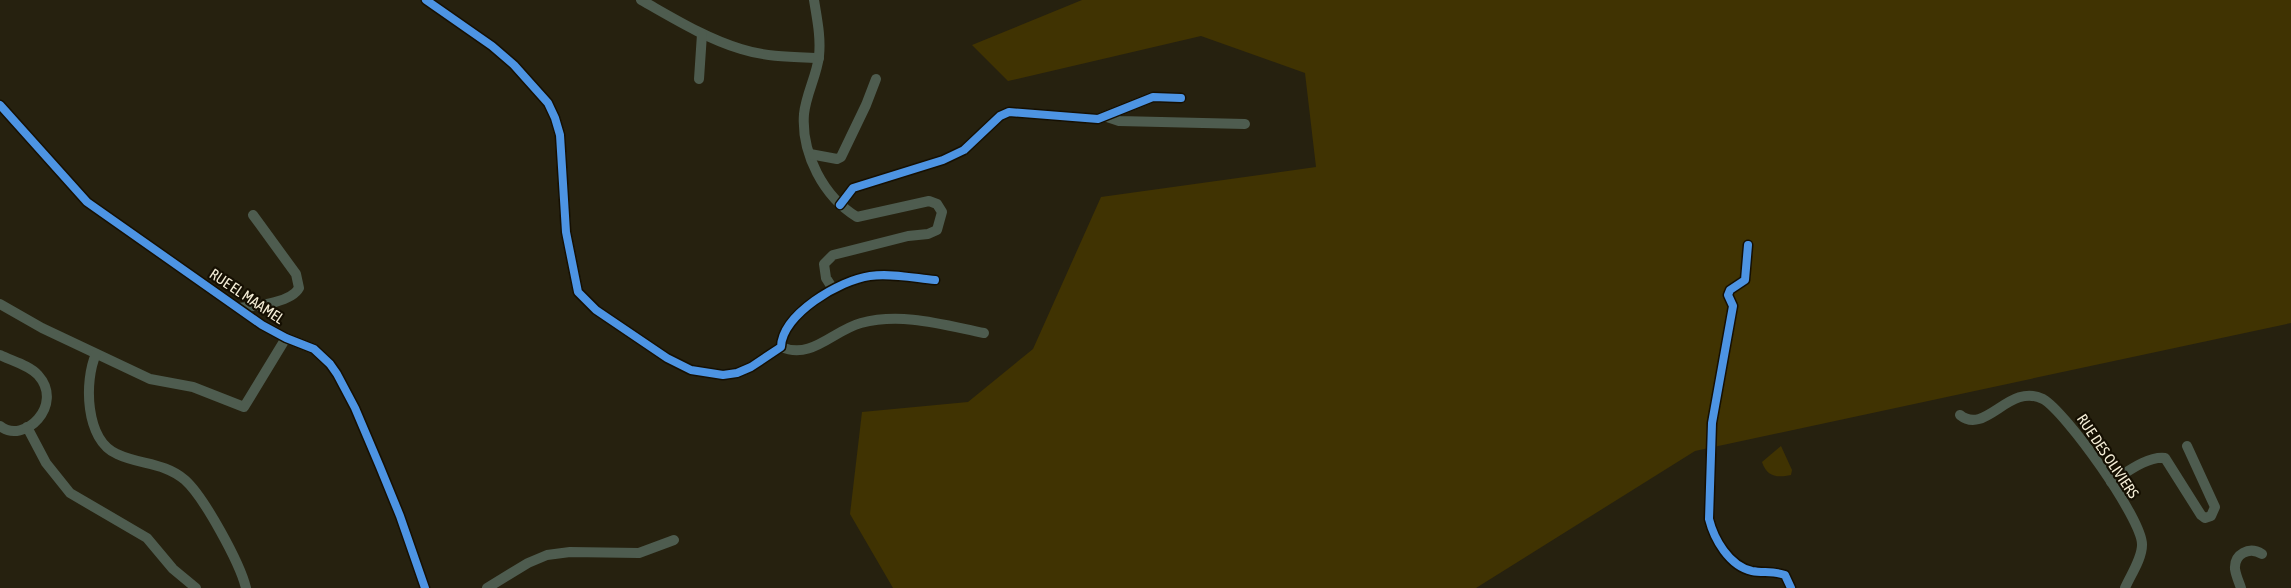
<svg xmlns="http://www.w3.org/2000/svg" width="2291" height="588" font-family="'Asap Condensed',sans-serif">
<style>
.green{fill:#403302}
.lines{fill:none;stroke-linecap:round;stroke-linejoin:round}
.minor{stroke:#4e5c4f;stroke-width:10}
.cycleway-casing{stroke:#150f02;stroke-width:11}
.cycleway{stroke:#4d94e3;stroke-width:8}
.labels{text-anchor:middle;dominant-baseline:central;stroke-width:4.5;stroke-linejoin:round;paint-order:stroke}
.street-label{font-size:15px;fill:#f5eed7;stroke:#150f02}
</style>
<rect width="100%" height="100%" fill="#26210f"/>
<g class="green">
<polygon points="1082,0 2291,0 2291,323 1695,451 1476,588 893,588 850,514 862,412 968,402 1033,349 1101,197 1316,167 1305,73 1201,36 1008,81 972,45"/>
<path d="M1781,446L1792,470L1791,475C1777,478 1767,477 1762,462Z"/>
</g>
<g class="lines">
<g class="minor">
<path d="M426,0L492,46L514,65L548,103L555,118L560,135L566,232L578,292L596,310L667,358L691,370L723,375L737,373L751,367L781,347C782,314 840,280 870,276C891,273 914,278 935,280"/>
<path d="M641,0C673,18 705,38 741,49C766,57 793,57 819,58"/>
<path d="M814,0C817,19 821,37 819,56C817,75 806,94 804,114C801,154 824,197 857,217L929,201L937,204L942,212L937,230L928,234L908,236L833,255L824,264L826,278L833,289"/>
<polyline points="699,79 702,34"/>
<polyline points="0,105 87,202 262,325 286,338 314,349 330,364 337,374 355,408 380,467 400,516 425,588"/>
<polyline points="1107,117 1119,121 1245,124"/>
<polyline points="810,154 837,159 841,157 866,105 876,79"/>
<polyline points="840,205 853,188 943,160 964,150 1000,116 1009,112 1098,119 1153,97 1181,98"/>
<path d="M1748,245L1745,280L1730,290L1728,295L1733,306L1712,423L1709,519C1714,539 1729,566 1752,571C1763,573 1774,571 1785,575L1791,588"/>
<polyline points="0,304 42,328 150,379 193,387 244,407 286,338"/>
<path d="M239,308C255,306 291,303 299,288L296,274L253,215"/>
<path d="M781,347C812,360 832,331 861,323C902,312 944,325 984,333"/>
<path d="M96,354C84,381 85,440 117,454C140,465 164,462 185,480C204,497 240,563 246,588"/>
<path d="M0,355C12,361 29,365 38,375C65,405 24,445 0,426"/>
<path d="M1960,415C1986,436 2009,382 2043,399C2066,412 2143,520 2142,545C2142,559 2130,576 2125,588"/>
<polyline points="27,427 46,463 70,493 147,538 173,569 196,588"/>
<path d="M2111,482C2126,473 2147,456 2165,458L2201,515L2205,518L2211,516L2215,507L2187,446"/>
<polyline points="487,588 528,563 547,555 570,552 639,553 674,540"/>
<path d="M2241,588C2239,582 2236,576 2235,569C2234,554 2249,546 2262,554"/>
</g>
<defs>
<g id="cycleway">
<path d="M426,0L492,46L514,65L548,103L555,118L560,135L566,232L578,292L596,310L667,358L691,370L723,375L737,373L751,367L781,347C782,314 840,280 870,276C891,273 914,278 935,280"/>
<polyline points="0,105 87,202 262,325 286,338 314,349 330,364 337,374 355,408 380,467 400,516 425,588"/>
<polyline points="840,205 853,188 943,160 964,150 1000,116 1009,112 1098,119 1153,97 1181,98"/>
<path d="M1748,245L1745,280L1730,290L1728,295L1733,306L1712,423L1709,519C1714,539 1729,566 1752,571C1763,573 1774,571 1785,575L1791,588"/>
</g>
</defs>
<use href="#cycleway" class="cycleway-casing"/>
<use href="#cycleway" class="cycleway"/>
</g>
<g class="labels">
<g class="street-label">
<text transform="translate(247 296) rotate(34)">RUE EL MAAMEL</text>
<text transform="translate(2108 456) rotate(56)">RUE DES OLIVIERS</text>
</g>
</g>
</svg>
